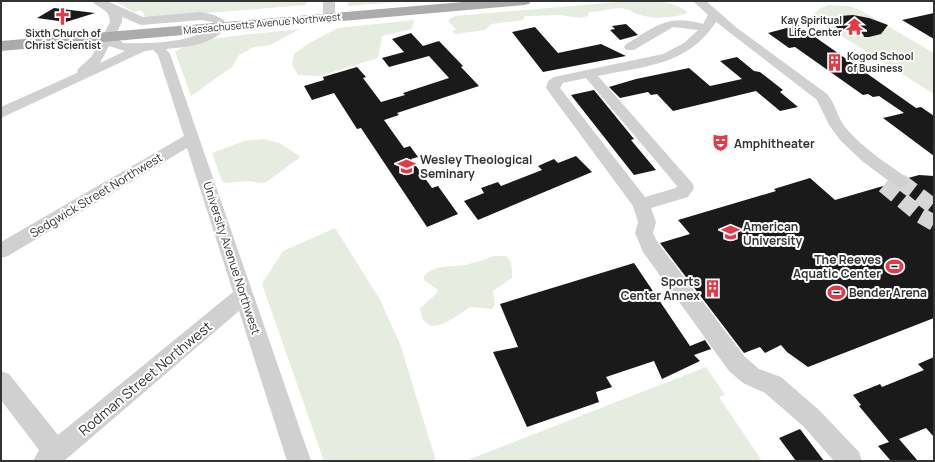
<svg xmlns="http://www.w3.org/2000/svg" width="935" height="462" font-family="Manrope,sans-serif">
<style>
.green{fill:#e6ecdf}
.building{fill:#1a1a1a}
.lines{fill:none;stroke-linecap:round;stroke-linejoin:round}
.minor-tunnel{stroke:#d6d6d6;stroke-width:16;stroke-dasharray:16 8;stroke-linecap:butt}
.minor{fill:#d0d0d0;fill-rule:evenodd}
.major{fill:#ababab;fill-rule:evenodd}
.labels{text-anchor:middle;dominant-baseline:central;stroke-width:4;stroke-linejoin:round;paint-order:stroke}
.far-poi-label{font-size:10px;font-weight:bold;fill:#333;stroke:#fff;text-anchor:end}
.far-street-label{font-size:10px;fill:#333;stroke:#fff}
.poi-label{font-size:12px;font-weight:bold;fill:#333;stroke:#fff;text-anchor:start}
.street-label{font-size:12px;fill:#333;stroke:#fff}
.near-street-label{font-size:14px;fill:#333;stroke:#fff}
</style>
<rect width="100%" height="100%" fill="#fff"/>
<g class="green">
<polygon points="114,1 306,1 306,5 146,18 143,12 140,10 134,12"/>
<polygon points="348,1 410,1 348,6"/>
<path d="M630,1C650,1 676,0 688,13C672,18 654,20 637,14C633,13 630,9 626,9C614,6 601,12 589,12L588,16L580,18L559,15L526,16L524,17L523,20L491,24L485,30L456,34L452,32L456,29L449,22V19L455,16Z"/>
<polygon points="828,5 849,6 862,11 934,53 934,94 832,30 812,15 821,8"/>
<polygon points="414,20 412,29 382,36 378,58 319,76 298,75 292,65 294,54 309,43 338,28"/>
<path d="M300,29L270,45L254,47L239,55L232,67L191,96L175,52C196,36 271,33 300,29Z"/>
<polygon points="263,139 279,143 300,156 299,158 268,181 262,183 247,181 226,183 222,181 212,153 244,141"/>
<polygon points="335,228 379,298 400,344 436,461 324,461 262,284 283,251"/>
<path d="M494,256H506C513,262 512,269 512,278L493,291L495,304L492,309L470,307C455,317 424,343 420,308L436,294L438,290L424,280V276C436,263 454,268 469,264C478,262 486,259 494,256Z"/>
<polygon points="706,367 725,395 719,397 762,461 465,461"/>
</g>
<g class="building">
<polygon points="54,8 95,13 66,22 37,18"/>
<polygon points="934,13 934,39 902,20"/>
<polygon points="853,15 869,18 888,25 881,34 869,37 864,37 863,34 849,29 840,32 833,22 840,16"/>
<polygon points="626,24 638,35 620,40 610,30 615,29 612,26"/>
<polygon points="798,25 916,108 921,107 934,116 934,156 883,118 904,113 879,96 873,97 868,94 863,95 795,47 789,48 768,33"/>
<polygon points="535,27 558,53 601,44 626,56 543,72 512,32"/>
<polygon points="411,33 423,46 439,41 463,66 461,67 479,86 397,113 399,115 384,120 404,148 410,146 418,157 411,159 432,188 438,186 458,214 427,227 361,128 357,129 334,93 312,100 304,86 324,80 323,77 357,67 366,77 363,78 381,102 405,95 403,93 449,78 429,56 389,67 382,58 404,52 392,39"/>
<polygon points="737,57 754,71 760,72 783,90 780,92 798,107 780,111 756,91 673,111 657,94 651,95 648,92 620,98 609,87 636,79 689,68 710,86 742,79 720,61"/>
<polygon points="594,90 634,139 631,140 656,170 634,175 571,95"/>
<polygon points="576,156 592,172 478,220 464,201 484,193 481,188 498,182 501,186 542,170 538,166 554,159 558,163"/>
<polygon points="919,175 934,176 934,318 808,367 787,352 781,345 765,353 760,347 744,353 660,243 690,234 678,220 776,191 774,189 810,178 835,200 890,184 900,188 907,186 909,182 908,178"/>
<polygon points="634,263 690,346 705,340 711,349 694,355 700,361 662,379 654,361 606,377 612,387 596,392 599,402 527,427 493,352 518,347 500,304"/>
<polygon points="934,357 934,437 926,428 899,439 918,461 891,461 878,446 889,442 859,406 861,405 853,395 880,384 882,387 924,370 918,364"/>
<polygon points="800,429 824,461 796,461 779,438"/>
</g>
<g class="lines">
<g class="minor-tunnel">
<polyline points="900,181 934,207"/>
<polyline points="884,185 920,215 934,223"/>
</g>
<g class="minor">
<path d="M92,1H107L143,17L201,12L214,15L224,20L226,27C214,45 186,47 166,49L170,54L311,461H287L239,311L64,461H33L39,450L1,400V371L9,374L58,435L233,292L187,148L8,256L1,258V242L184,136L158,55L153,50L145,51L1,118V107L77,73L78,69L92,56L110,22C110,9 99,9 92,1ZM122,17L141,25L201,20L213,22L214,26C193,43 149,44 123,43L115,36L122,22ZM109,46L125,51L100,63Z"/>
<polygon points="323,1 335,1 335,18 333,21 329,22 323,18"/>
<path d="M693,1H706L737,28L827,94C836,104 837,117 845,127C862,148 885,162 906,177L908,181L906,185L900,187L894,185L862,161L840,140L829,125L817,100L716,22C687,66 645,66 598,76L693,184L694,188L688,197L651,208L656,222L653,233L658,243L745,357L759,369L781,377L819,410L859,452L862,461H834L803,426L765,393L743,383L729,371L643,252L635,233L638,222L633,206L546,88L548,81L554,77L663,54L684,43L698,30L673,27L634,50H626L624,47C627,42 634,40 639,36C663,21 675,16 703,24L708,15ZM586,78L677,186L676,188L645,197L560,88L563,83Z"/>
</g>
<polygon class="major" points="475,1 531,1 529,4 524,5 1,51 1,41"/>
</g>
<defs>
<symbol id="church-bare" viewBox="-9 -9 18 18"><path d="M-1.2-6h2.4v3.5h3.3v2.4h-3.3V6h-2.4V-.1h-3.3v-2.4h3.3Z" fill="#e63946" stroke="#fff" stroke-width="2.5" paint-order="stroke"/></symbol>
<symbol id="temple-bare" viewBox="-9 -9 18 18"><path d="M0-6L5-2H3V0L6.5 2.5H4V6H1.5V3h-3V6H-4V2.5H-6.5L-3 0V-2H-5Z" fill="#e63946" stroke="#fff" stroke-width="2.5" paint-order="stroke"/></symbol>
<symbol id="building-bare" viewBox="-9 -9 18 18"><path d="M-4-6H4V6H1V3H-1V6H-4ZM-2.5-4.3h1.7v1.8h-1.7ZM.8-4.3h1.7v1.8H.8ZM-2.5-1h1.7V.8h-1.7ZM.8-1h1.7V.8H.8Z" fill="#e63946" stroke="#fff" stroke-width="2.5" paint-order="stroke"/></symbol>
<symbol id="theatre-bare" viewBox="-9 -9 18 18"><path d="M-5-5.5Q0-4 5-5.5V0Q5 5 0 6Q-5 5-5 0ZM-3.3-2.5H-1v1.5H-3.3ZM1-2.5H3.3v1.5H1ZM-2.8 1Q0 5.5 2.8 1Z" fill="#e63946" stroke="#fff" stroke-width="2.5" paint-order="stroke"/></symbol>
<symbol id="university-bare" viewBox="-9 -9 18 18"><path d="M0-5L7-2L0 1L-7-2ZM-4 1L0 2.5L4 1V4Q0 6-4 4Z" fill="#e63946" stroke="#fff" stroke-width="2.5" paint-order="stroke"/></symbol>
<symbol id="stadium-bare" viewBox="-9 -9 18 18"><path d="M0-5a6.5 5 0 1 0 0 10a6.5 5 0 1 0 0-10ZM-3.5-1.8h7v3.6h-7Z" fill="#e63946" stroke="#fff" stroke-width="2.5" paint-order="stroke"/></symbol>
</defs>
<g fill-rule="evenodd">
<use href="#church-bare" x="50" y="4" width="25" height="25"/>
<use href="#temple-bare" x="842" y="14" width="25" height="25"/>
<use href="#building-bare" x="822" y="50" width="25" height="25"/>
<use href="#theatre-bare" x="708" y="130" width="25" height="25"/>
<use href="#university-bare" x="394" y="154" width="25" height="25"/>
<use href="#university-bare" x="718" y="220" width="25" height="25"/>
<use href="#stadium-bare" x="882" y="254" width="25" height="25"/>
<use href="#building-bare" x="700" y="276" width="25" height="25"/>
<use href="#stadium-bare" x="824" y="280" width="25" height="25"/>
</g>
<g class="labels">
<g class="far-poi-label">
<text x="842" y="20">Kay Spiritual<tspan x="842" dy="12">Life Center</tspan></text>
<text x="63" y="33" text-anchor="middle">Sixth Church of<tspan x="63" dy="12">Christ Scientist</tspan></text>
<text x="847" y="56" text-anchor="start">Kogod School<tspan x="847" dy="12">of Business</tspan></text>
</g>
<g class="far-street-label">
<text transform="translate(262 23) rotate(-5)">Massachusetts Avenue Northwest</text>
</g>
<g class="poi-label">
<text x="734" y="143">Amphitheater</text>
<text x="420" y="159">Wesley Theological<tspan x="420" dy="14">Seminary</tspan></text>
<text x="743" y="226">American<tspan x="743" dy="14">University</tspan></text>
<text x="881" y="259" text-anchor="end">The Reeves<tspan x="881" dy="14">Aquatic Center</tspan></text>
<text x="700" y="281" text-anchor="end">Sports<tspan x="700" dy="14">Center Annex</tspan></text>
<text x="849" y="292">Bender Arena</text>
</g>
<g class="street-label">
<text transform="translate(96 195) rotate(-31)">Sedgwick Street Northwest</text>
<text transform="translate(232 258) rotate(72)">University Avenue Northwest</text>
</g>
<g class="near-street-label">
<text transform="translate(145 378) rotate(-40)">Rodman Street Northwest</text>
</g>
</g>
<rect width="935" height="462" fill="none" stroke="#333333" stroke-width="4"/>
</svg>
